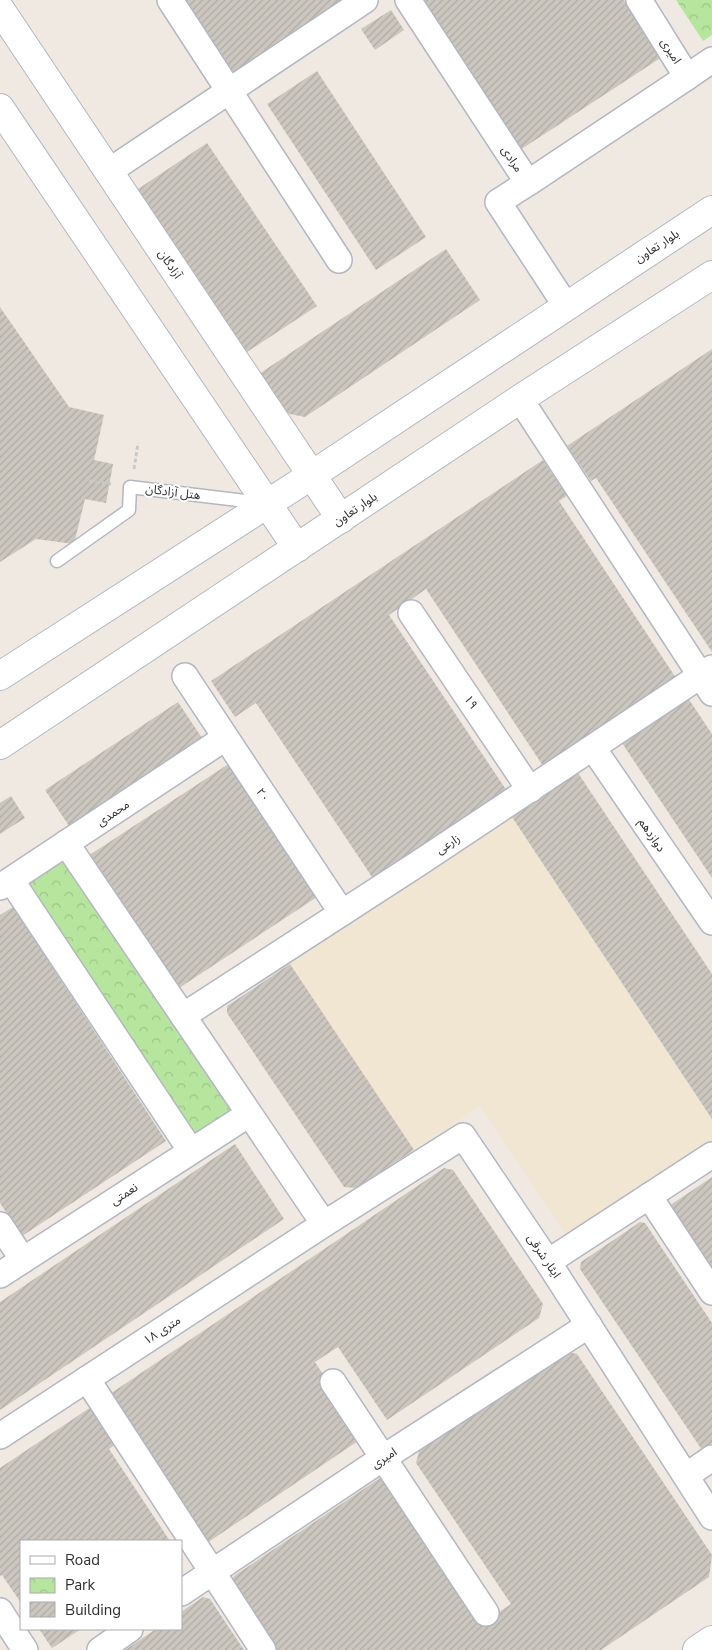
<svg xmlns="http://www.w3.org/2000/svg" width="712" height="1650" font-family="'Nunito Sans','Noto Sans Arabic',sans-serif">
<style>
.education{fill:#f0e6d1}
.park{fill:url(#park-crowns)}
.building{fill:url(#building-hatch)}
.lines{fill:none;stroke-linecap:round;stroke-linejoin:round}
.service-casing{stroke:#b4b7c1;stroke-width:15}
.minor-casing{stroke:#b4b7c1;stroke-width:28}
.tertiary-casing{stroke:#b4b7c1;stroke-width:30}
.secondary-casing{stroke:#b4b7c1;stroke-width:30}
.path{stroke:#c9c9c9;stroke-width:3;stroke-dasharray:4 2.5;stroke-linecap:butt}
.service{stroke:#fff;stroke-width:12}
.minor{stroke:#fff;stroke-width:25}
.tertiary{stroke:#fff;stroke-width:28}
.secondary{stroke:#fff;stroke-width:28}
.labels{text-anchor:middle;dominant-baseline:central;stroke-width:4;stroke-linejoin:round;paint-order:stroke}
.street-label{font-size:12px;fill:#2e2e2e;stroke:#fff}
</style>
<defs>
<pattern id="park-crowns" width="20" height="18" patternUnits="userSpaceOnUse" patternTransform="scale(1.25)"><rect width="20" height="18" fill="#b6e59e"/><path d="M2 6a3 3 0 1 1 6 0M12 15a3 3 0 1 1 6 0" fill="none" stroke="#9dc588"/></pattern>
<pattern id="building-hatch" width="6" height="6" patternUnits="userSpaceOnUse" patternTransform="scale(1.25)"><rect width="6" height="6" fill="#cbc7bf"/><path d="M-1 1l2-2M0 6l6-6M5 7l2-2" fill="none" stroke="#afaba4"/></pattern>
</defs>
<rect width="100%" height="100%" fill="#efe9e1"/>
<polygon class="education" points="512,817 712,1119 712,1146 570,1241 480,1106 414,1150 290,964"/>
<g class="park">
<polygon points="676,0 712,0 712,35 703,41"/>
<polygon points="68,854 240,1114 193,1145 20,885"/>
</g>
<g class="building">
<polygon points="186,0 343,0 233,72"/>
<polygon points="417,0 624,0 662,57 517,152"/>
<polygon points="391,10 404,30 375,50 361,29"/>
<polygon points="317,71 426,237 376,270 267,104"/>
<polygon points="207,143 317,306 244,354 135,191"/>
<polygon points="446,249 480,300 305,417 280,412 256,376"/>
<polygon points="0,307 69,407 104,415 94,460 113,464 106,503 85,499 74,544 36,539 0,562"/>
<polygon points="712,349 712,652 596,478 591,481 567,446"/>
<polygon points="543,460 567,496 559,501 678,681 545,769 426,589 389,615 509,794 376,883 256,703 235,717 211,681"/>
<polygon points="688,698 712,734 712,878 622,743"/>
<polygon points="178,702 202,738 69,826 45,790"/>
<polygon points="230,763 317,897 173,992 85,858"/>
<polygon points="578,773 712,974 712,1119 512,817"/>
<polygon points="11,796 25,818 0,834 0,803"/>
<polygon points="13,907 166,1141 22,1236 0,1203 0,915"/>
<polygon points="290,964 414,1150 356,1188 344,1187 227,1013 227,1006"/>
<polygon points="235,1144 284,1219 0,1410 0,1302"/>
<polygon points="444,1168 453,1170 543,1304 539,1318 387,1420 338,1347 315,1362 364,1437 207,1543 104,1398"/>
<polygon points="712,1177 712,1271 669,1206"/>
<polygon points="640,1222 645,1223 712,1323 712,1443 702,1450 580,1269 581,1262"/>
<polygon points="568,1352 577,1354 712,1555 709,1577 601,1650 273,1650 230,1586 234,1576 380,1478 388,1479 484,1622 511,1604 416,1463 419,1451"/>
<polygon points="91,1407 116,1444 109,1449 170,1541 21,1541 21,1603 2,1575 0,1576 0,1468"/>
<polygon points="203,1597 210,1599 244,1650 125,1650 156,1629 181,1629 181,1612"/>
<polygon points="39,1629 81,1629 52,1648"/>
</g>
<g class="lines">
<defs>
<polyline id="service" points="57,561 129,510 130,487 262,503"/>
<g id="minor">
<polyline points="170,0 339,260"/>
<polyline points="408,0 528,183 687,77"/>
<polyline points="639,0 687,77 712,60"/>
<polyline points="108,172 365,0"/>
<polyline points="528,183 498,202 566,306"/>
<polyline points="520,399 712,693"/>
<polyline points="411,613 530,790"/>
<polyline points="185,676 342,913"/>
<polyline points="593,748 712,922"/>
<polyline points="66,843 324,1224"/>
<polyline points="11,880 191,1151"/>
<polyline points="0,887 225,738"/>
<polyline points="183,1016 422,861 712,668"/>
<polyline points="649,1196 712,1292"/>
<polyline points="0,1225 23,1260"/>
<polyline points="548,1262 712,1155"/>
<polyline points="0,1275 249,1114"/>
<polyline points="87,1379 263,1650"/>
<polyline points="333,1382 486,1613"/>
<polyline points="0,1436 324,1224 463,1136 548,1262 712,1517"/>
<polyline points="686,1476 712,1458"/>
<polyline points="181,1593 383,1458 589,1325"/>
<polyline points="0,1611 25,1650"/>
<polyline points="100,1650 130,1629"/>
</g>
<polyline id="tertiary" points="697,1650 712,1640"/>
<g id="secondary">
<polyline points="0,9 341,519"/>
<polyline points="0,108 297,548"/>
<polyline points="0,676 312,475 712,210"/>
<polyline points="0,745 520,399 712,275"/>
</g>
</defs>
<use href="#service" class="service-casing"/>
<use href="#minor" class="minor-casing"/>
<use href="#tertiary" class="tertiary-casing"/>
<use href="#secondary" class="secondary-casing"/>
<g class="path">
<polyline points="134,469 138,443"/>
<polyline points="89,481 111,484"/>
</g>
<use href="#service" class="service"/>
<use href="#minor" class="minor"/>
<use href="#tertiary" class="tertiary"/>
<use href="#secondary" class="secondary"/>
</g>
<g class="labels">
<g class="street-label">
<text transform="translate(671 51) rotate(58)">امیری</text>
<text transform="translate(512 159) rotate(57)">مرادی</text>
<text transform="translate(657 246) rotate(-33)">بلوار تعاون</text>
<text transform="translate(170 264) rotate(56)">آزادگان</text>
<text transform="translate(173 492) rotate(7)">هتل آزادگان</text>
<text transform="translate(355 509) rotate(-34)">بلوار تعاون</text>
<text transform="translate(471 702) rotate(56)">۱۹</text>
<text transform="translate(263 795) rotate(56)">۲۰</text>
<text transform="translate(113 813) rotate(-34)">محمدی</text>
<text transform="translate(652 835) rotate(56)">دوازدهم</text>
<text transform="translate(448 844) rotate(-33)">زارعی</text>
<text transform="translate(124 1194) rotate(-33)">نعمتی</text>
<text transform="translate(544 1256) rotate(56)">ایثار شرقی</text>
<text transform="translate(162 1330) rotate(-33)">۱۸ متری</text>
<text transform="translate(384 1458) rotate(-33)">امیری</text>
</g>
</g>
<rect x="20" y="1540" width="162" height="90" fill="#ffffff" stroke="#ababab"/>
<rect x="30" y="1556" width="25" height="8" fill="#ffffff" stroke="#ababab"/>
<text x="65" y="1565" font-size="15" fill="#2e2e2e">Road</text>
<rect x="30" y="1578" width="25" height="15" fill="url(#park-crowns)" stroke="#ababab"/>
<text x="65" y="1590" font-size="15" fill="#2e2e2e">Park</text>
<rect x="30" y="1602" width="25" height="15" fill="url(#building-hatch)" stroke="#ababab"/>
<text x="65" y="1615" font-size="15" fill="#2e2e2e">Building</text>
</svg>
